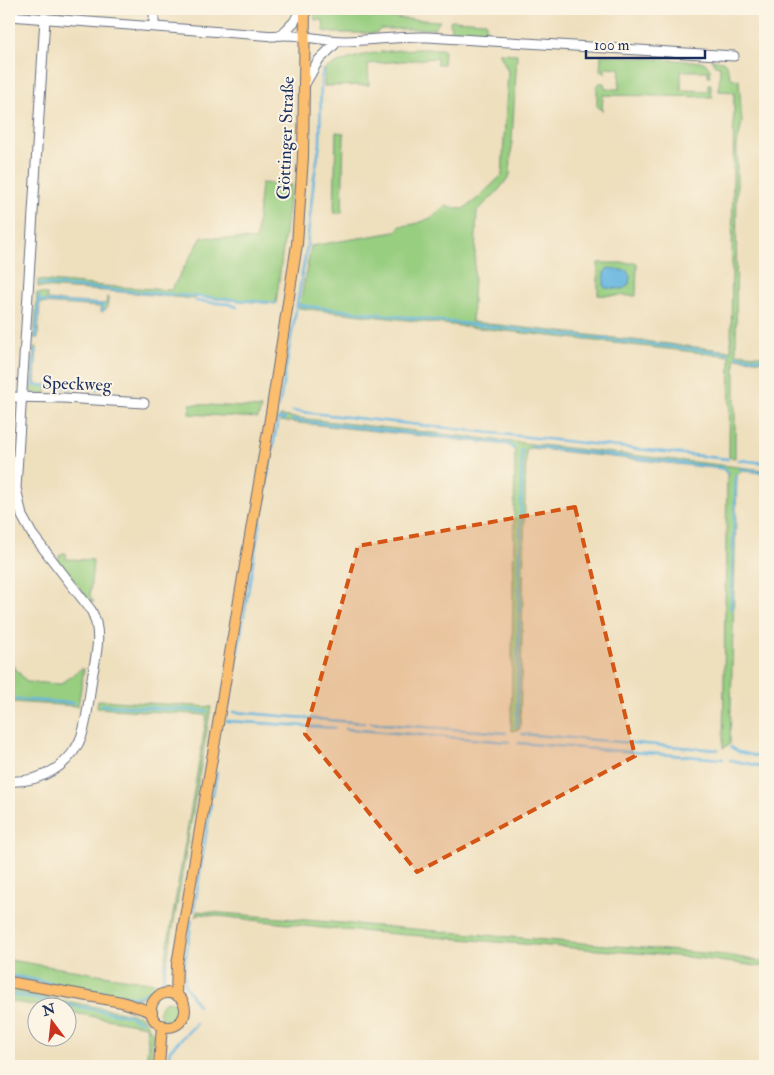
<svg xmlns="http://www.w3.org/2000/svg" width="774" height="1075" font-family="'IM FELL Double Pica',serif">
<style>
.green{fill:#98ce80;stroke:#5a7e6f}
.water{fill:#65b5e0;stroke:#40729f}
.lines{fill:none;stroke-linecap:round;stroke-linejoin:round}
.stream{stroke:#65b5e0;stroke-width:2.5}
.minor-casing{stroke:#656d7f;stroke-width:11}
.major-casing{stroke:#656d7f;stroke-width:12}
.minor{stroke:#fff;stroke-width:9}
.major{stroke:#fbbd6e;stroke-width:10}
.marked{fill:#d45514;fill-opacity:0.2;stroke:#d45514;stroke-width:4;stroke-dasharray:10 6;stroke-linejoin:round}
.labels{text-anchor:middle;dominant-baseline:central;stroke-width:4;stroke-linejoin:round;paint-order:stroke}
.street-label{font-size:18px;fill:#1b2f5e;stroke:#fcf5e5}
</style>
<rect width="100%" height="100%" fill="#fcf5e5"/>
<filter id="ink" filterUnits="userSpaceOnUse"><feTurbulence type="fractalNoise" baseFrequency=".02" numOctaves="2"/><feDisplacementMap in="SourceGraphic" scale="10" xChannelSelector="R" yChannelSelector="G"/><feConvolveMatrix kernelMatrix="1 2 1 2 8 2 1 2 1" color-interpolation-filters="sRGB"/></filter>
<filter id="wash" filterUnits="userSpaceOnUse"><feTurbulence type="fractalNoise" baseFrequency=".0096" numOctaves="4" result="noise"/><feDisplacementMap in="SourceGraphic" scale="20" xChannelSelector="R" yChannelSelector="G"/><feGaussianBlur stdDeviation="1.12" result="paint"/><feColorMatrix in="noise" values="0 0 0 0 0 0 0 0 0 0 0 0 0 0 0 0 0 1.4 0 .05"/><feComposite in="paint" operator="in"/></filter>
<g filter="url(#wash)">
<rect width="100%" height="100%" fill="#eedfbd"/>
<g class="green">
<polygon points="314,9 327,9 327,14 440,21 434,29 381,29 376,33 333,33 324,31 323,20 315,20"/>
<polygon points="452,20 486,22 486,33 451,31 450,21"/>
<path d="M415,49H444L443,64H437V58L368,64L369,85L324,86L325,69C353,54 383,51 415,49Z"/>
<path d="M499,53L517,54L510,175L498,191L477,211L472,322L731,351L734,92L719,91L720,66L715,65L711,59L723,61L727,66L731,78L739,80L742,122L737,146L736,353L765,356V361L735,358V458L729,457L730,356L299,308L311,246L395,232L400,226C418,225 433,219 445,206L463,209L477,199L502,175L508,71Z"/>
<polygon points="601,55 704,62 710,69 710,77 708,77 708,71 681,71 681,90 708,91 708,84 711,84 711,94 713,97 603,95 602,111 597,106 597,85 600,83 604,83 605,89 619,89 620,68 605,67 605,73 600,71"/>
<polygon points="336,132 344,133 342,213 334,213"/>
<polygon points="261,183 291,185 276,304 196,297 195,299 122,292 38,287 38,280 103,286 171,290 202,237 256,240"/>
<polygon points="598,263 637,263 636,296 598,295"/>
<path d="M37,293L47,294V300L106,304L107,297H108C108,304 108,310 101,312V307L40,303L38,338H34Z"/>
<path d="M34,347H37L35,384L98,388V390L47,387L46,393C41,394 35,395 31,391V385H34V374H32Z"/>
<polygon points="190,404 261,408 258,418 189,414"/>
<polygon points="280,416 765,470 765,473 741,471 737,475 730,744 723,748 727,474 722,469 530,448 526,449 520,729 511,731 515,451 508,445 280,421"/>
<polygon points="63,553 66,553 66,559 93,560 90,596 94,602 91,602 59,561 59,556"/>
<polygon points="9,661 27,682 61,684 81,669 84,669 78,706 9,702"/>
<polygon points="98,700 211,707 164,980 159,986 138,999 107,995 9,977 9,960 161,984 207,715 97,708"/>
<polygon points="197,911 726,955 765,962 765,967 688,957 332,929 200,914 195,917"/>
<polygon points="9,990 138,1015 143,1018 153,1033 150,1066 146,1066 148,1042 146,1026 68,1012 68,1008 44,1007 9,1001"/>
<circle cx="169" cy="1011" r="10"/>
</g>
<polygon class="water" points="608,268 627,271 630,276 629,284 623,289 605,288 604,286 604,273"/>
<g class="lines">
<g class="stream">
<polyline points="40,284 275,303"/>
<polyline points="38,301 103,305 103,311"/>
<polyline points="196,301 229,304 237,307"/>
<polyline points="297,305 728,353"/>
<polyline points="36,337 39,296"/>
<polyline points="35,350 33,385 98,389"/>
<polyline points="737,356 765,359"/>
<polyline points="279,408 307,246 314,178 320,144 321,81 323,70"/>
<polyline points="293,411 728,459"/>
<polyline points="292,420 509,444 514,449"/>
<polyline points="530,446 723,468 728,473"/>
<polyline points="739,460 765,463"/>
<polyline points="740,469 765,472"/>
<polyline points="265,491 278,419 285,419"/>
<polyline points="731,609 736,474"/>
<polyline points="235,669 264,498"/>
<polyline points="9,699 74,703"/>
<polyline points="102,705 207,711"/>
<polyline points="228,707 234,675"/>
<polyline points="233,712 364,723"/>
<polyline points="227,721 335,728"/>
<polyline points="371,723 506,733"/>
<polyline points="517,727 522,449"/>
<polyline points="346,729 509,742"/>
<polyline points="522,734 718,750"/>
<polyline points="518,743 723,759"/>
<polyline points="731,747 739,752 765,758"/>
<polyline points="730,760 765,767"/>
<polyline points="213,795 217,772"/>
<polyline points="194,910 211,804"/>
<polyline points="192,920 184,970 185,985 198,1006"/>
<polyline points="9,975 111,994 138,997 159,986 162,982 166,962"/>
<polyline points="9,994 130,1016 141,1021"/>
<polyline points="167,1066 170,1050 196,1024"/>
</g>
</g>
</g>
<g filter="url(#ink)">
<g class="lines">
<defs>
<g id="minor">
<polyline points="9,16 275,36"/>
<polyline points="154,26 154,9"/>
<polyline points="281,35 294,22 301,9"/>
<path d="M271,36C297,32 321,42 347,41C374,40 401,36 428,37L734,56"/>
<polyline points="305,84 318,61 335,44"/>
<polyline points="9,397 63,398 144,403"/>
<path d="M9,781C40,783 71,766 82,735C88,717 89,697 92,678C96,655 103,632 91,610L32,534L22,516L16,488L45,18"/>
</g>
<g id="major">
<polyline points="9,982 122,1002 152,1012"/>
<circle cx="168" cy="1010" r="17"/>
<polyline points="176,995 177,964 271,413 297,244 303,157 305,9"/>
<polyline points="159,1066 162,1025"/>
</g>
</defs>
<use href="#minor" class="minor-casing"/>
<use href="#major" class="major-casing"/>
<use href="#minor" class="minor"/>
<use href="#major" class="major"/>
</g>
</g>
<path class="marked" d="M575,507L635,756L417,872L305,734L358,546Z"/>
<g class="labels">
<g class="street-label">
<text transform="translate(286 138) rotate(-88)">Göttinger Straße</text>
<text transform="translate(77 384) rotate(2)">Speckweg</text>
</g>
</g>
<rect width="774" height="1075" fill="none" stroke="#fcf5e5" stroke-width="30"/>
<g transform="translate(52 1022) rotate(345)"><circle r="24" fill="#fcf5e5" stroke="#a2a6af"/>
<path d="M0-4L9 19L0 12L-9 19Z" fill="#c8321e"/>
<text y="-8" font-size="14" font-weight="bold" text-anchor="middle" fill="#1b2f5e">N</text>
</g>
<path d="M586 50v8h119v-8" fill="none" stroke="#1b2f5e" stroke-width="2.5"/>
<text x="594" y="50" font-size="15" fill="#1b2f5e" stroke="#fcf5e5" stroke-width="4" paint-order="stroke">100 m</text>
</svg>
